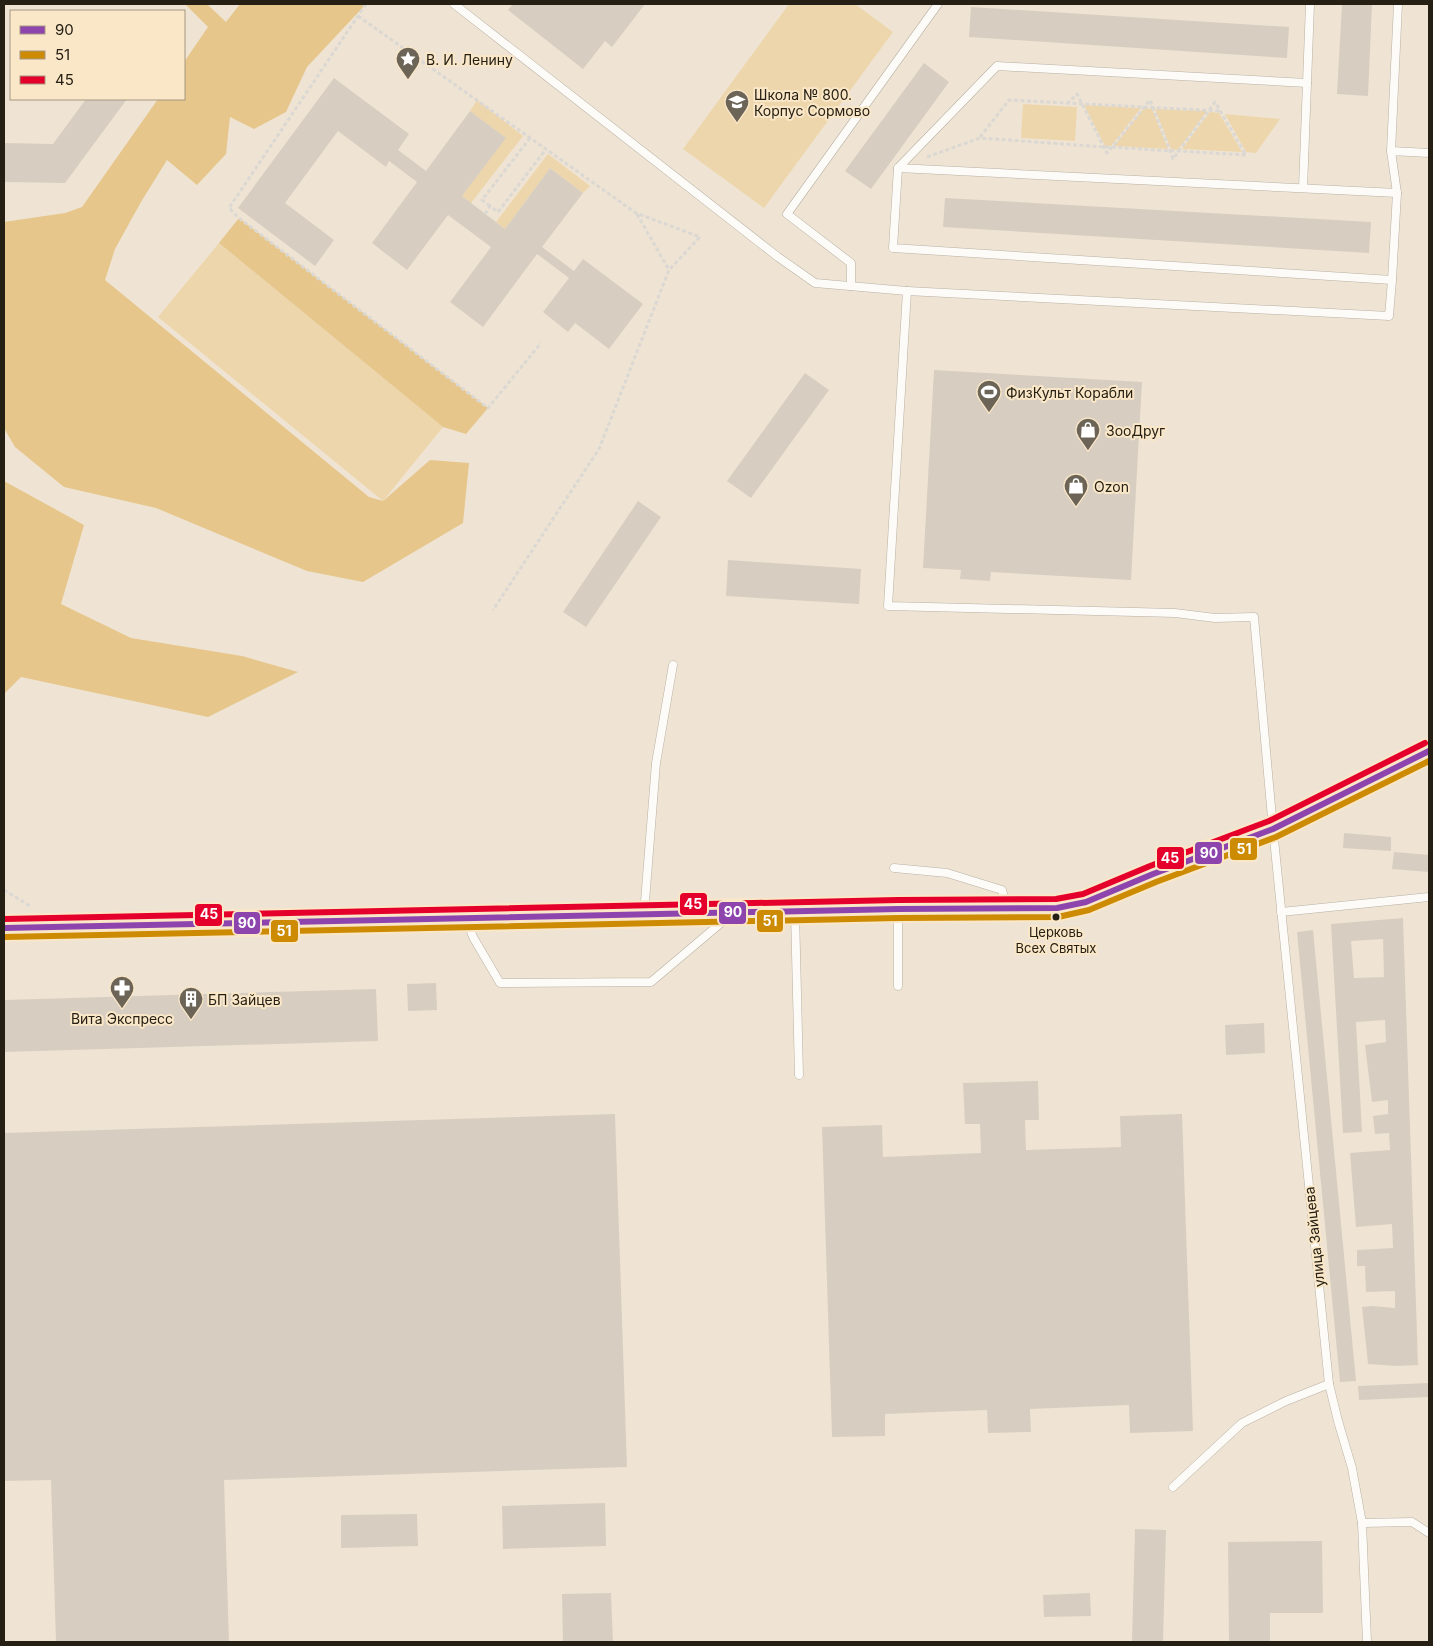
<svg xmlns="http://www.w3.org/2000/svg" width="1433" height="1646" font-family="Inter,sans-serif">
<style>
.green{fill:#eed6ac}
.forest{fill:#e6c68b}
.building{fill:#d7cec1;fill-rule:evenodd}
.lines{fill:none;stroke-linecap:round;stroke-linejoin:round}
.lane-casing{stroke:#b8b0a3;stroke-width:9}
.secondary-casing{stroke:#b8b0a3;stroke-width:22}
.path{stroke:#dbd8d3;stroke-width:3;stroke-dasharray:4 2.5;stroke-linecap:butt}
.lane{stroke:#fdfbf8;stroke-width:8}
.secondary{stroke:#f5f1ea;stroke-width:21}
.bus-1-casing{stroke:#fae7c8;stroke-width:10}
.bus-2-casing{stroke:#fae7c8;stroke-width:10}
.bus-3-casing{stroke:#fae7c8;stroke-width:10}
.bus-1{stroke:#8e44ad;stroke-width:6}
.bus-2{stroke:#cd8b04;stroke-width:6}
.bus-3{stroke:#e4002b;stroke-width:6}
.bus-dot{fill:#262014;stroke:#fae7c8;stroke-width:2}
.labels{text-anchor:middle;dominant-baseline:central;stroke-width:4;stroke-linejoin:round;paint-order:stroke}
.bus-label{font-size:13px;fill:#262014;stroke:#fae7c8}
.poi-label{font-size:14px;fill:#262014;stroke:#fae7c8;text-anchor:start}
.street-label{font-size:14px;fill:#262014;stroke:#fae7c8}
.line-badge{stroke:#fae7c8;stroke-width:2}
.badge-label{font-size:14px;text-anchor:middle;font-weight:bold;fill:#fff}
</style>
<rect width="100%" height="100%" fill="#efe4d3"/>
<g class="green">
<polygon points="789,4 855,4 893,32 764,208 683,149"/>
<polygon points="477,100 523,136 471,203 462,196 505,138 470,111"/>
<polygon points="1023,104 1077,107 1075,141 1021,138"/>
<polygon points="1084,105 1141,108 1111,146 1105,146"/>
<polygon points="1144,108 1152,109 1168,149 1114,146"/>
<polygon points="1155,109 1207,111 1178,150 1171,149"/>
<polygon points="1210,112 1219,113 1242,152 1182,149"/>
<polygon points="1225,114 1280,119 1256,153 1246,152"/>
<polygon points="548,154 590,186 583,193 550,168 505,229 496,222"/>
<polygon points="219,243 443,427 383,501 158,317"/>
</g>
<g class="forest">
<polygon points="185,4 207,4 226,22 240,4 366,4 307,67 286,112 254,129 230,117 226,154 197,185 167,160 141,202 115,249 105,280 369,497 383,501 430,460 469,463 463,523 363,582 307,571 156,508 64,487 15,447 4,428 4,222 65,213 82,207 158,99 184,99 184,62 208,27"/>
<polygon points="239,218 488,408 466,434 443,427 219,243"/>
<polygon points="4,481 84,525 61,604 131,638 242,656 298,672 208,717 21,677 4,694"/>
</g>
<g class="building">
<polygon points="513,4 645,4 612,47 605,41 583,69 508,10"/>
<polygon points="1342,4 1372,4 1368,96 1337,94"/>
<polygon points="971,7 1289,27 1287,58 969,37"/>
<polygon points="924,63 949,82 871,189 845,171"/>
<polygon points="334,78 409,134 398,150 426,171 470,111 506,138 462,196 505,229 550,168 583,193 542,247 574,271 583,259 643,304 609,349 575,323 568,332 543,312 569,278 537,254 483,327 450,302 491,247 448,215 407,270 372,243 417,182 389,161 386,167 338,131 285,203 334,240 315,266 238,208"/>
<polygon points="86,99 127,99 65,183 4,182 4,143 53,144"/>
<polygon points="945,198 1371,222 1369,253 943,227"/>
<polygon points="934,370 1142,382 1131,580 991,572 990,581 960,579 961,570 923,568"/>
<polygon points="805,373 829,390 751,498 727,481"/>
<polygon points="638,501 661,517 586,627 563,612"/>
<polygon points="728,560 861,569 859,604 726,596"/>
<polygon points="1344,833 1391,837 1391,851 1343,848"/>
<polygon points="1394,852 1429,855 1429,872 1392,869"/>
<path d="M1403,918L1418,1365L1397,1366L1368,1364L1362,1307L1372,1306L1395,1308V1291L1366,1292L1365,1266H1357V1250L1393,1248L1392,1224L1356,1227L1350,1153L1390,1150L1389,1133L1375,1134L1373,1116L1388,1114V1100L1372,1102L1365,1045L1386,1042L1385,1020L1356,1022L1362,1132L1343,1133L1331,924ZM1383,939L1384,977L1354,978L1351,941Z"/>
<polygon points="1313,930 1356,1381 1340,1382 1297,932"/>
<polygon points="436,983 437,1010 408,1011 407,984"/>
<polygon points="376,989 378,1041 4,1052 4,1000"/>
<polygon points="1264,1023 1265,1053 1226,1055 1225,1025"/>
<polygon points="1038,1081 1039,1120 1025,1120 1026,1150 1121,1147 1120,1116 1182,1114 1193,1431 1130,1433 1129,1405 1030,1409 1031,1432 988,1433 987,1410 885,1414 885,1436 832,1437 822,1127 882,1125 883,1157 981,1153 980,1124 965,1124 963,1083"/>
<polygon points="615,1114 627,1467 224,1480 229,1642 56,1642 51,1480 4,1481 4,1133"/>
<polygon points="1429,1383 1429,1397 1359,1400 1358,1386"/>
<polygon points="605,1503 606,1546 503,1549 502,1506"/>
<polygon points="417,1514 418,1546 341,1548 341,1515"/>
<polygon points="1135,1529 1166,1530 1163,1642 1132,1642"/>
<polygon points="1322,1541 1323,1613 1270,1613 1270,1642 1229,1642 1228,1542"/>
<polygon points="611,1593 613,1642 563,1642 562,1594"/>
<polygon points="1090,1593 1091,1616 1044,1617 1043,1595"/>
</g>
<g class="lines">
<defs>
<g id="lane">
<polyline points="454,4 778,257 815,283 907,291 888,606 1175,613 1215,618 1254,617 1273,829 1329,1384 1338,1421 1352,1468 1362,1523 1367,1642"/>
<polyline points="1307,83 997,66 898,168 893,248 1392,280 1397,193"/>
<polyline points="1391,151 1398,4"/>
<polyline points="898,168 1397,193 1391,151 1429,153"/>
<polyline points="1303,188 1310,4"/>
<polyline points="851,286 851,263 787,214 938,4"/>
<polyline points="907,291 1389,316 1392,280"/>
<polyline points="894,868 947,873 1002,890 1006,906"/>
<polyline points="795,912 799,1075"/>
<polyline points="1281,912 1429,897"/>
<polyline points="644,914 656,763 673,665"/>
<polyline points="467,920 473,937 500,983 651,982 728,917"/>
<polyline points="898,986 898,911"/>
<polyline points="1173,1487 1242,1423 1286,1401 1329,1384"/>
<polyline points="1362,1523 1412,1522 1429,1533"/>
</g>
<polyline id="secondary" points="4,928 898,909 1057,908 1086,902 1153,874 1273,829 1429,751"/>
</defs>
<use href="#lane" class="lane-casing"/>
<use href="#secondary" class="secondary-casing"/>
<g class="path">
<polyline points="366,4 229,208 239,218 488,408 541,343"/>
<polyline points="358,16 636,213 700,237 669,270 599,449 493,610"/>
<polyline points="980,137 1009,100 1220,111"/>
<path d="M927,157L980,138L1104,147H1112L1170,151H1179L1246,155L1215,102C1201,121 1187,140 1173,159L1170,151L1150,100L1112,147L1107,153L1104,147L1077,94L1068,103"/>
<polyline points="490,206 482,200 530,138"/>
<polyline points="485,214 490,206 498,212 546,149"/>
<polyline points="637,214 669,270"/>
<polyline points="4,890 30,906"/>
</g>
<use href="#lane" class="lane"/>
<use href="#secondary" class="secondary"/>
<defs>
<polyline id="bus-1" points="4,928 898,909 1057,908 1086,902 1153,874 1273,829 1429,751"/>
<polyline id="bus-2" points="4,937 898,918 1058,917 1089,910 1156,882 1276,837 1429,761"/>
<polyline id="bus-3" points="4,919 898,900 1056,899 1083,894 1150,866 1269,821 1425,743"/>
</defs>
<use href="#bus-1" class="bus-1-casing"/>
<use href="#bus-2" class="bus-2-casing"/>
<use href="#bus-3" class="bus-3-casing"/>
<use href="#bus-1" class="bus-1"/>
<use href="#bus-2" class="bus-2"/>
<use href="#bus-3" class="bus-3"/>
</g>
<defs>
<symbol id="sight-pin" viewBox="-11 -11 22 30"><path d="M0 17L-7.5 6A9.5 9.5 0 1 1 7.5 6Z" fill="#6c6557" stroke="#fae7c8"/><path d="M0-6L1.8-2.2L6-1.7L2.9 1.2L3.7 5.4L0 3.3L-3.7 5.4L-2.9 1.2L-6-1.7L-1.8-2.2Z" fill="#fff"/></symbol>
<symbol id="school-pin" viewBox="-11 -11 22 30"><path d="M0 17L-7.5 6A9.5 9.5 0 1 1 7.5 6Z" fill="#6c6557" stroke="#fae7c8"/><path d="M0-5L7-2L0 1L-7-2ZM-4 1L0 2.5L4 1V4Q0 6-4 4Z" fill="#fff"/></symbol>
<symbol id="stadium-pin" viewBox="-11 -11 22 30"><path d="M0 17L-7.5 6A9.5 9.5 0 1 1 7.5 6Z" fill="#6c6557" stroke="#fae7c8"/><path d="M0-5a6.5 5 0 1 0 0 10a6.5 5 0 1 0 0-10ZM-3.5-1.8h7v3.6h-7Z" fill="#fff"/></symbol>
<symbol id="shop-pin" viewBox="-11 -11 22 30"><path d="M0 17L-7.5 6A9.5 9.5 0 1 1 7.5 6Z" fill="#6c6557" stroke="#fae7c8"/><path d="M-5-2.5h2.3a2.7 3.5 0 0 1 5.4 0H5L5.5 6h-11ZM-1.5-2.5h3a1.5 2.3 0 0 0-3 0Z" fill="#fff"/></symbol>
<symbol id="pharmacy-pin" viewBox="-11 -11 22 30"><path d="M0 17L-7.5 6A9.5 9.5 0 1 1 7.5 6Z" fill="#6c6557" stroke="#fae7c8"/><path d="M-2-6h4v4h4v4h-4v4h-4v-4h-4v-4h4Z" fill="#fff"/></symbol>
<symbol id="building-pin" viewBox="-11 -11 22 30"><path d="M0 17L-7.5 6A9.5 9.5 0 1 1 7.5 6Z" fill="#6c6557" stroke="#fae7c8"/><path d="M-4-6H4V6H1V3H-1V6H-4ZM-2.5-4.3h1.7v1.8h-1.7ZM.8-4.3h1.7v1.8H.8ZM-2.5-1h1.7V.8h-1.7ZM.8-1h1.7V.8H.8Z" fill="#fff"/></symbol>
</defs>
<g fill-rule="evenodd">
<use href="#sight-pin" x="394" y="45" width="28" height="38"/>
<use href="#school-pin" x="723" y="88" width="28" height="38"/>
<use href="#stadium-pin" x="975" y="378" width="28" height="38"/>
<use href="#shop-pin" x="1074" y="416" width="28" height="38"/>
<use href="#shop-pin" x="1062" y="472" width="28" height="38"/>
<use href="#pharmacy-pin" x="108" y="974" width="28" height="38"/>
<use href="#building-pin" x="177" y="985" width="28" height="38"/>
</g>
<circle class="bus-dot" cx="1056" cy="917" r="4.5"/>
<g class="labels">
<g class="bus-label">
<text x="1056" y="932">Церковь<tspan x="1056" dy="16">Всех Святых</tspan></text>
</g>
<g class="poi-label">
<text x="426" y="59">В. И. Ленину</text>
<text x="754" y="94">Школа № 800.<tspan x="754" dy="16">Корпус Сормово</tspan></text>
<text x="1006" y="392">ФизКульт Корабли</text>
<text x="1106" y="430">ЗооДруг</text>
<text x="1094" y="486">Ozon</text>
<text x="208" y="999">БП Зайцев</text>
<text x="122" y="1018" text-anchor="middle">Вита Экспресс</text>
</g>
<g class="street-label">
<text transform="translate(1314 1237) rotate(-96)">улица Зайцева</text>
</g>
</g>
<g class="line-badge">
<rect x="1229" y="837" width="29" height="24" rx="5" fill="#cd8b04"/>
<rect x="1194" y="841" width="29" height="24" rx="5" fill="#8e44ad"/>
<rect x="1156" y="846" width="29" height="24" rx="5" fill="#e4002b"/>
<rect x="679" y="892" width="29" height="24" rx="5" fill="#e4002b"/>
<rect x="718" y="901" width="29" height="24" rx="5" fill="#8e44ad"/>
<rect x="194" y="903" width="29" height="24" rx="5" fill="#e4002b"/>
<rect x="756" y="909" width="28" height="24" rx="5" fill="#cd8b04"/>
<rect x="233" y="911" width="28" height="24" rx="5" fill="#8e44ad"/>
<rect x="270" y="919" width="29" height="24" rx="5" fill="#cd8b04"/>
</g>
<g class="badge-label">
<text x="1244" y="854">51</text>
<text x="1209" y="858">90</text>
<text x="1170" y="863">45</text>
<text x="693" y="909">45</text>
<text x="733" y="917">90</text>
<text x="209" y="919">45</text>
<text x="770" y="926">51</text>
<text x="247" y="928">90</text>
<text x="284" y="936">51</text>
</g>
<rect width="1433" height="1646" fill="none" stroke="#262014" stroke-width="10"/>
<rect x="10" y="10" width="175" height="90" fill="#fae7c8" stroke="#a59780"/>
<rect x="20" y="26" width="25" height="8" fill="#8e44ad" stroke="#a59780"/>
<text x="55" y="35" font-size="15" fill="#262014">90</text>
<rect x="20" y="51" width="25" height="8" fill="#cd8b04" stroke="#a59780"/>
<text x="55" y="60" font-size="15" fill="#262014">51</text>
<rect x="20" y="76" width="25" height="8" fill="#e4002b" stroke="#a59780"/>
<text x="55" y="85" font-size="15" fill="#262014">45</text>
</svg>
